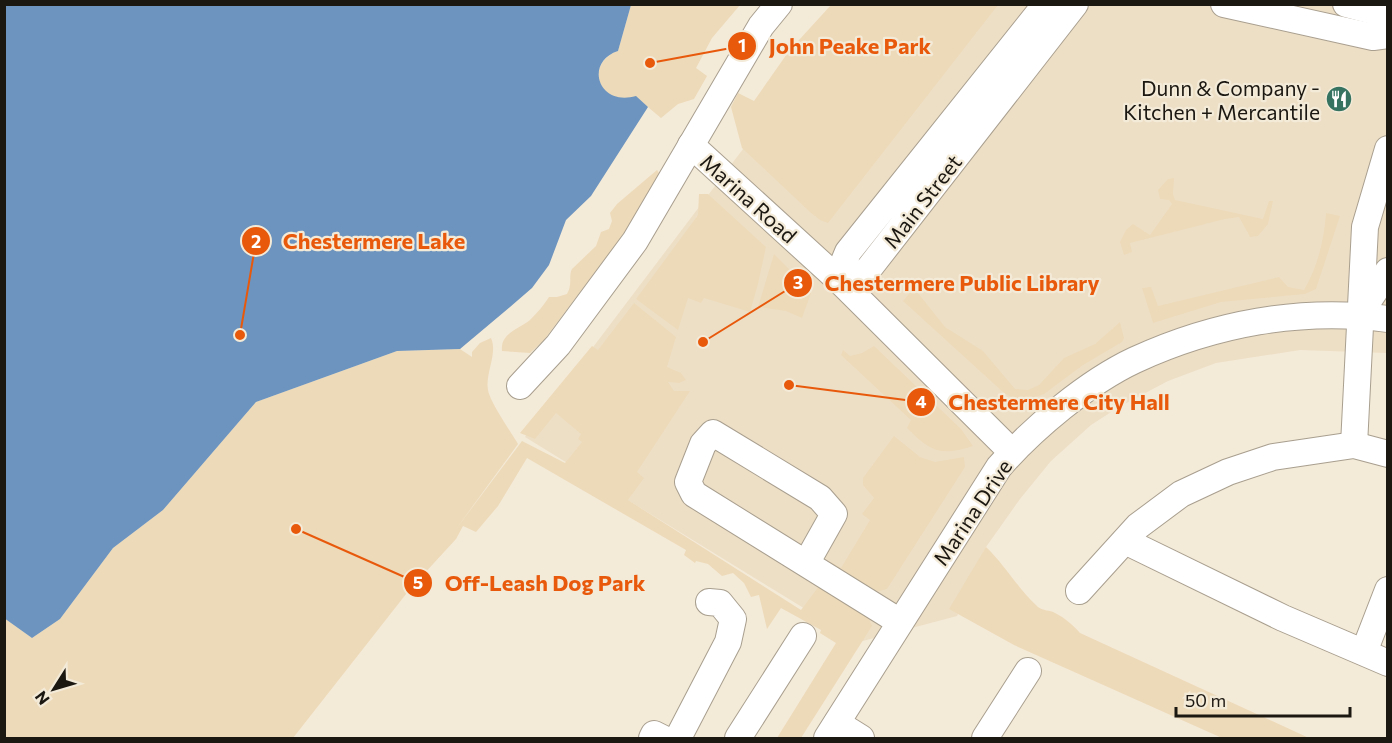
<svg xmlns="http://www.w3.org/2000/svg" width="1392" height="743" font-family="Commissioner,sans-serif">
<style>
.built{fill:#eddfc6}
.green{fill:#eddab9}
.water{fill:#6d94be}
.lines{fill:none;stroke-linecap:round;stroke-linejoin:round}
.minor-casing{stroke:#a99f8f;stroke-width:28}
.minor{stroke:#fff;stroke-width:26}
.labels{text-anchor:middle;dominant-baseline:central;stroke-width:4.5;stroke-linejoin:round;paint-order:stroke}
.poi-label{font-size:21px;fill:#1b1711;stroke:#f4ead8;text-anchor:end}
.street-label{font-size:21px;fill:#1b1711;stroke:#f4ead8}
.leader{fill:none;stroke:#e8590c;stroke-width:2}
.callout-dot{fill:#e8590c;stroke:#f4ead8;stroke-width:2}
.mark-label{font-size:18px;text-anchor:middle;font-weight:bold;fill:#fff}
.callout-label{font-size:22px;text-anchor:middle;font-weight:bold;fill:#e8590c;stroke:#f4ead8;stroke-width:4.5;stroke-linejoin:round;paint-order:stroke}
</style>
<rect width="100%" height="100%" fill="#f4ead8"/>
<polygon class="built" points="852,5 1387,5 1387,353 1300,350 1216,363 1168,381 1119,407 1091,425 1051,461 1020,499 986,547 975,581 957,616 859,642 525,437"/>
<g class="green">
<path d="M631,5H740L712,38L696,68L707,76L694,99L678,104L661,118L636,97C598,107 584,63 618,51Z"/>
<polygon points="831,5 998,5 828,223 820,220 811,213 742,148 731,107 738,93 754,101 789,51"/>
<path d="M657,170L662,178L652,196L544,340L530,353L502,351C500,333 519,329 530,320C537,313 544,305 549,297H557L567,294C573,283 568,277 572,269L596,246L601,232L609,229L612,221L610,213L617,204Z"/>
<polygon points="1174,178 1173,194 1175,200 1263,219 1269,201 1273,201 1268,224 1258,236 1250,237 1239,217 1225,219 1130,243 1132,252 1124,255 1120,242 1126,230 1133,224 1150,235 1172,204 1169,200 1160,199 1158,190 1168,179"/>
<polygon points="699,194 708,194 766,247 758,284 750,312 704,298 701,303 688,298 678,330 636,299 698,215"/>
<path d="M1326,213L1340,216L1316,289L1305,294L1221,302L1153,323L1142,288L1151,287L1158,306L1279,277L1288,287L1304,290C1318,266 1324,240 1326,213Z"/>
<polygon points="774,254 808,288 811,293 802,318 786,311 758,307"/>
<polygon points="914,288 945,327 983,351 1015,389 1028,390 1039,385 1064,358 1095,344 1120,322 1124,338 1122,342 1083,365 1044,394 1028,400 1015,399 1004,393 903,301"/>
<path d="M634,303L676,337L667,367L681,373L686,380L679,383L668,382L674,391H690L637,472L644,478L628,500L801,610L819,586L867,614L872,626L801,738H777L836,643L820,633L821,630L781,608L767,629L759,595L751,597L744,583L733,573L722,576L708,564L696,561L695,563L684,555L686,550L527,458L498,506L476,532L463,526L456,539L422,576L421,575L293,738H5L4,618L32,638L60,619L113,548L163,510L256,402L397,351L460,349L472,357V352L480,343L491,338C498,354 485,373 488,390C490,402 511,432 518,444L456,529L522,441L565,463L582,442L578,439L581,434L556,413L535,439L520,433L592,346L598,350Z"/>
<path d="M874,346L961,429L973,446C940,457 930,451 907,428L911,420L841,355L843,350L850,356L862,353Z"/>
<polygon points="894,436 920,457 935,462 964,457 965,467 887,589 872,593 826,568 831,562 841,568 870,520 862,514 874,498 863,485 863,478"/>
<path d="M986,547C1005,565 1018,589 1038,607C1043,611 1050,610 1055,613C1065,618 1073,625 1080,633L1309,738H1222L1014,645L949,609Z"/>
</g>
<path class="water" d="M4,5H631L618,51C584,62 598,107 636,96L648,107L591,196L566,220L549,265L532,288L510,307L460,349L397,351L256,402L163,510L113,548L60,619L32,638L4,618Z"/>
<g class="lines">
<defs>
<g id="minor">
<polyline points="1046,4 848,252 843,264 840,281 867,271 1075,4"/>
<polyline points="1224,4 1373,37 1388,35"/>
<polyline points="1346,4 1388,15"/>
<polyline points="691,145 840,281 1012,452"/>
<polyline points="1361,312 1388,271"/>
<polyline points="520,386 558,345 635,241 761,26 779,4"/>
<polyline points="1354,445 1365,227 1388,149"/>
<polyline points="1125,541 1283,618 1388,663"/>
<polyline points="807,562 834,514 820,498 713,433 703,444 688,482 694,494 900,622"/>
<polyline points="1079,591 1138,526 1181,494 1228,472 1273,457 1354,445 1388,454"/>
<polyline points="1364,652 1388,590"/>
<polyline points="837,723 861,738"/>
<polyline points="652,738 654,734 662,738"/>
<polyline points="678,738 728,642 733,619 720,603 709,602"/>
<polyline points="738,738 803,636"/>
<path d="M827,738L999,467C1033,428 1088,382 1135,360C1213,324 1301,307 1388,319"/>
<polyline points="985,738 1028,671"/>
</g>
</defs>
<use href="#minor" class="minor-casing"/>
<use href="#minor" class="minor"/>
</g>
<defs>
<symbol id="restaurant-disc" viewBox="-11 -11 22 22"><circle r="9.5" fill="#367461" stroke="#f4ead8"/><path d="M-5-6h1v4h1v-4h1v4h1v-4h1v5L-1.5 .5V6h-2V.5L-5-1ZM5-6V6H3V1.5H1.5Q1.5-4 5-6Z" fill="#fff"/></symbol>
</defs>
<g fill-rule="evenodd">
<use href="#restaurant-disc" x="1324" y="84" width="30" height="30"/>
</g>
<g class="labels">
<g class="poi-label">
<text x="1320" y="87">Dunn &amp; Company -<tspan x="1320" dy="24">Kitchen + Mercantile</tspan></text>
</g>
<g class="street-label">
<text transform="translate(749 198) rotate(42)">Marina Road</text>
<text transform="translate(922 201) rotate(-52)">Main Street</text>
<text transform="translate(972 512) rotate(-56)">Marina Drive</text>
</g>
</g>
<path class="leader" d="M650 63L742 46M240 335L256 241M703 342L798 283M789 385L921 402M296 529L418 583"/>
<g class="callout-dot">
<circle cx="650" cy="63" r="6"/>
<circle cx="240" cy="335" r="6"/>
<circle cx="703" cy="342" r="6"/>
<circle cx="789" cy="385" r="6"/>
<circle cx="296" cy="529" r="6"/>
<circle cx="742" cy="46" r="15"/>
<circle cx="256" cy="241" r="15"/>
<circle cx="798" cy="283" r="15"/>
<circle cx="921" cy="402" r="15"/>
<circle cx="418" cy="583" r="15"/>
</g>
<g class="mark-label">
<text x="742" y="52">1</text>
<text x="256" y="248">2</text>
<text x="798" y="289">3</text>
<text x="921" y="408">4</text>
<text x="418" y="589">5</text>
</g>
<g class="callout-label">
<text x="850" y="54">John Peake Park</text>
<text x="374" y="249">Chestermere Lake</text>
<text x="962" y="291">Chestermere Public Library</text>
<text x="1059" y="410">Chestermere City Hall</text>
<text x="545" y="591">Off-Leash Dog Park</text>
</g>
<rect width="1392" height="743" fill="none" stroke="#1b1711" stroke-width="12"/>
<g transform="translate(54 689) rotate(233)" stroke="#f4ead8" stroke-width="4.5" paint-order="stroke">
<path d="M0-4.5L10 22L0 15L-10 22Z" fill="#1b1711"/>
<text y="-9" font-size="16" font-weight="bold" text-anchor="middle" fill="#1b1711">N</text>
</g>
<path d="M1176 707v9h174v-9" fill="none" stroke="#1b1711" stroke-width="3"/>
<text x="1185" y="707" font-size="18" fill="#1b1711" stroke="#f4ead8" stroke-width="4.5" paint-order="stroke">50 m</text>
</svg>
